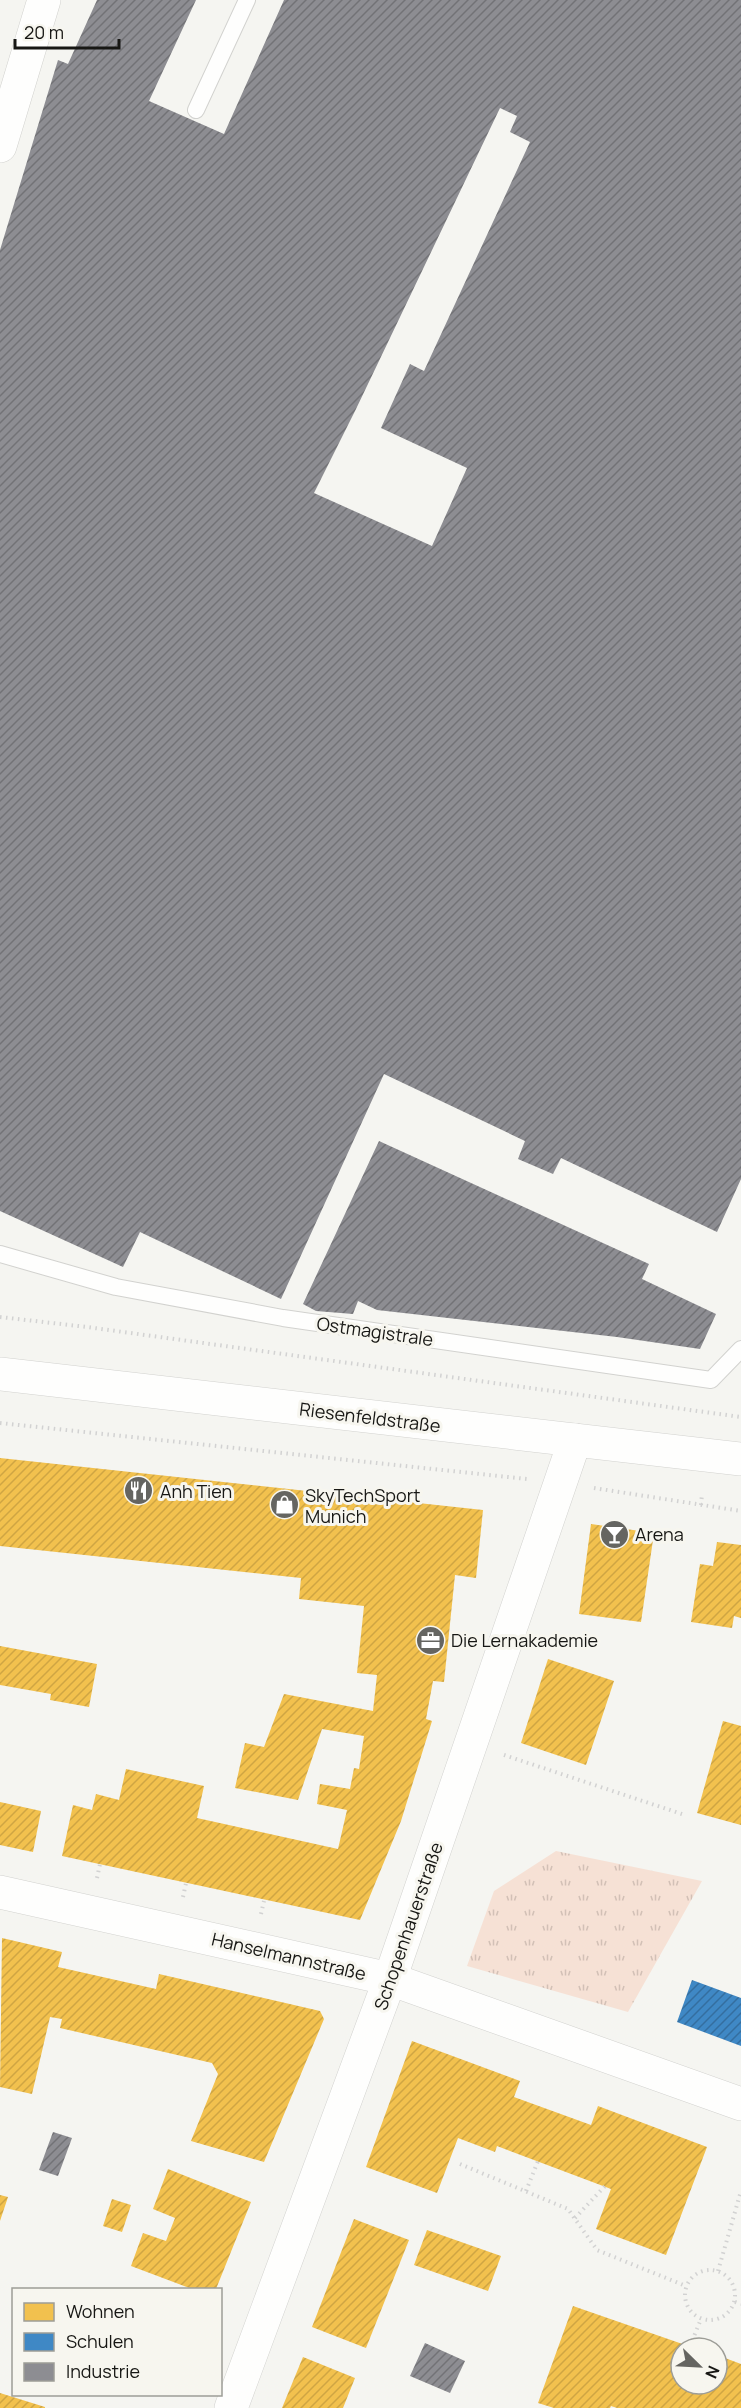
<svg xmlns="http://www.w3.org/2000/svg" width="741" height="2408" font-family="Manrope,sans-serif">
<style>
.park{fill:url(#park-tufts)}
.homes{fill:url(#homes-hatch)}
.schools{fill:url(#schools-hatch)}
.industry{fill:url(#industry-hatch);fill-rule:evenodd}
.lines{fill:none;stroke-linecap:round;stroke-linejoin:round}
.lane-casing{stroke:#d2d2cf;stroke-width:18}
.street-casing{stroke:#d2d2cf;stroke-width:34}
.path{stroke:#d2d2d2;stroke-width:4;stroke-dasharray:1.5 4.5;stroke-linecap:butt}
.lane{stroke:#fefefd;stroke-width:16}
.street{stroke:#fefefd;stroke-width:33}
.labels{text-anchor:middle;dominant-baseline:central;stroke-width:6;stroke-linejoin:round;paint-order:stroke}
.street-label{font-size:18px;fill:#171714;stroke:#f7f6ef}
.poi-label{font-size:18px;fill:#171714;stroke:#f7f6ef;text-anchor:start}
</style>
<defs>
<pattern id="park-tufts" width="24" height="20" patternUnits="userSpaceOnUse" patternTransform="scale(1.5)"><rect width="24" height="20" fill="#f6e1d5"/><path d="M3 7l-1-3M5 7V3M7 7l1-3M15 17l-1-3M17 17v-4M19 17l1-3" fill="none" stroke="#d2c0b6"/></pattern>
<pattern id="homes-hatch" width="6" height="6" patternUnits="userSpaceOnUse" patternTransform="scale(1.5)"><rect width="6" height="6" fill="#f2c14e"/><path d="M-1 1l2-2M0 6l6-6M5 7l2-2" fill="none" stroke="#cfa543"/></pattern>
<pattern id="schools-hatch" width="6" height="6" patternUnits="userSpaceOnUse" patternTransform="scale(1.5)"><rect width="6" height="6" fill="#3f88c5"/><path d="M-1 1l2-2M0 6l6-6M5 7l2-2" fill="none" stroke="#346e9f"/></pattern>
<pattern id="industry-hatch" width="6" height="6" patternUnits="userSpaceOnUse" patternTransform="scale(1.5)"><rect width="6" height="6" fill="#8d8d92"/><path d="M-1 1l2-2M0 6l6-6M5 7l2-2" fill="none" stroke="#727276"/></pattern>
</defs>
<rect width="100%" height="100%" fill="#f5f5f1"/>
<polygon class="park" points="556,1851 702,1881 628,2012 467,1966 494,1891"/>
<g class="homes">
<polygon points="0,1458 483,1510 476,1578 455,1575 444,1682 433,1681 426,1719 432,1721 401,1821 360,1920 62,1856 73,1805 92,1810 96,1794 119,1800 126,1769 204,1786 197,1818 338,1849 347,1810 317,1804 320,1784 350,1789 354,1768 359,1769 364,1736 322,1729 298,1800 235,1788 245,1743 264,1747 284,1694 373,1711 377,1675 357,1673 364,1606 299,1599 301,1578 0,1546"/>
<polygon points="591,1524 654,1533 641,1622 579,1614"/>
<polygon points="717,1542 741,1545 741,1618 734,1616 732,1628 691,1622 700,1564 713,1566"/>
<polygon points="0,1646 97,1664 89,1707 50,1700 51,1694 0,1685"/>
<polygon points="548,1659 614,1681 586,1765 521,1743"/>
<polygon points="723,1721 741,1726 741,1825 697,1813"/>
<polygon points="0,1802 41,1811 33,1852 0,1845"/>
<polygon points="2,1938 62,1952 58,1967 156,1989 159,1974 320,2011 324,2019 264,2162 191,2141 218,2074 212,2063 60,2028 62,2019 50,2017 32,2094 0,2087"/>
<polygon points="412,2041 520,2081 514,2097 591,2125 598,2106 707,2147 666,2255 596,2229 611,2189 497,2146 495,2152 458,2138 437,2193 366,2167"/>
<polygon points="168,2169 251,2202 216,2289 192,2289 131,2266 143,2233 166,2241 175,2218 153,2209"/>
<polygon points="0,2195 8,2197 0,2221"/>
<polygon points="112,2199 131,2205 122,2232 103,2226"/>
<polygon points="354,2219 409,2240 366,2348 312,2327"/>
<polygon points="427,2230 501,2256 488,2291 414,2265"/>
<polygon points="573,2306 694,2348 681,2348 681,2384 717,2384 717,2355 741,2364 741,2408 617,2408 611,2406 610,2408 554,2408 538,2403"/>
<polygon points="303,2357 355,2378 343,2408 282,2408"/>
<polygon points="0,2393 45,2407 45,2408 0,2408"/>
</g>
<polygon class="schools" points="692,1980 741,1998 741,2046 677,2022"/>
<g class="industry">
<path d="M97,0H196L149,101L224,134L284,0H741V1179L717,1232L561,1158L553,1174L518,1159L525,1141L384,1074L281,1299L140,1232L123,1267L0,1211V250L58,60L68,64ZM500,108L517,116L510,132L530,142L424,371L410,364L381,428L467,468L432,546L314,493L356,409Z"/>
<polygon points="379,1141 649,1264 642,1279 716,1314 700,1349 617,1337 377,1310 358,1301 353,1314 316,1311 303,1304"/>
<polygon points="53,2132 72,2138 58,2176 39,2170"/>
<polygon points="425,2343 465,2361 450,2393 410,2376"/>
</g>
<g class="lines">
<defs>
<g id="lane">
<polyline points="196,110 247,0"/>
<polyline points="0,1254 116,1287 283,1318 711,1380 741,1349"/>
</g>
<g id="street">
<polyline points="0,146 44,0"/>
<polyline points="0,1374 741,1459"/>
<polyline points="0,1892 390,1979 741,2104"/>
<polyline points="231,2408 390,1979 575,1440"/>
</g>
</defs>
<use href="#lane" class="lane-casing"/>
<use href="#street" class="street-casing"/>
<g class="path">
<polyline points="0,1317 87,1327 741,1417"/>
<polyline points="0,1423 527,1479"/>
<polyline points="594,1488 741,1511"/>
<polyline points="701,1505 702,1494"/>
<polyline points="504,1755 685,1815"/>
<polyline points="97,1878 100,1864"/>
<polyline points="183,1897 186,1883"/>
<polyline points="261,1914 264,1901"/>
<polyline points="460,2164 568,2209 597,2250 686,2286"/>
<polyline points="526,2191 538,2161"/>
<polyline points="575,2218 605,2186"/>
<circle cx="710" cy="2295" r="25"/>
<polyline points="718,2271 741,2191"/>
<polyline points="735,2302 741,2304"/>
<polyline points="690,2346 701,2319"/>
</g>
<use href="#lane" class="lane"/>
<use href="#street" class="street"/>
</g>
<defs>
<symbol id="restaurant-disc" viewBox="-11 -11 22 22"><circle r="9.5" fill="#656561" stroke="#f7f6ef"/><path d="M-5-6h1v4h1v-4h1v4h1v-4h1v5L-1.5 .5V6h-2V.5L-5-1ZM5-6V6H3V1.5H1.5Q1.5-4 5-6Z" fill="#fff"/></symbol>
<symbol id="shop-disc" viewBox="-11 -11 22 22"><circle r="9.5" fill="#656561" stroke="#f7f6ef"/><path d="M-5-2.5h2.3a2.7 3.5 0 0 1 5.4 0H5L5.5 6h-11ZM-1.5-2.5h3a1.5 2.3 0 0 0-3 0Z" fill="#fff"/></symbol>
<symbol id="bar-disc" viewBox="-11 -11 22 22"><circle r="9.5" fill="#656561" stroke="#f7f6ef"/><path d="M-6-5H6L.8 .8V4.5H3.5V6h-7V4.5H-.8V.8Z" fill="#fff"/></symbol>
<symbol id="office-disc" viewBox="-11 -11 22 22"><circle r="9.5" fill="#656561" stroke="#f7f6ef"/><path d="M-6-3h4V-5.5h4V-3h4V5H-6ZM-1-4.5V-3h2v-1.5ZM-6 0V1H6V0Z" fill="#fff"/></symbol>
</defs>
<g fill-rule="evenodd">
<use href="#restaurant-disc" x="122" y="1474" width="33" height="33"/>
<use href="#shop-disc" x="268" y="1488" width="33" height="33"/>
<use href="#bar-disc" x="598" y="1518" width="33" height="33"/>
<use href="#office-disc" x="414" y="1624" width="33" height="33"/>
</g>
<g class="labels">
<g class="street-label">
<text transform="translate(375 1331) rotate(8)">Ostmagistrale</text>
<text transform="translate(370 1417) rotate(7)">Riesenfeldstraße</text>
<text transform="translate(408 1926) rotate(-71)">Schopenhauerstraße</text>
<text transform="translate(289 1956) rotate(13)">Hanselmannstraße</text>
</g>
<g class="poi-label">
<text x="160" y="1491">Anh Tien</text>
<text x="305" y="1495">SkyTechSport<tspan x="305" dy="21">Munich</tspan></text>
<text x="635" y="1534">Arena</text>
<text x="451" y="1640">Die Lernakademie</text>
</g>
</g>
<rect x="12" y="2288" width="210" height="108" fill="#f7f6ef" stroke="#9d9d97" stroke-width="1.5"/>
<rect x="24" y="2303" width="30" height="18" fill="#f2c14e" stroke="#9d9d97" stroke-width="1.5"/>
<text x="66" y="2318" font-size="18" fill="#171714">Wohnen</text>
<rect x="24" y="2333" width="30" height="18" fill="#3f88c5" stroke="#9d9d97" stroke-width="1.5"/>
<text x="66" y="2348" font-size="18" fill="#171714">Schulen</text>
<rect x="24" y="2363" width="30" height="18" fill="#8d8d92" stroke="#9d9d97" stroke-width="1.5"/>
<text x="66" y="2378" font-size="18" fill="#171714">Industrie</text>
<g transform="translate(699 2366) rotate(114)"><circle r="28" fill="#f7f6ef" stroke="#9d9d97" stroke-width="1.5"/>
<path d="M0-4.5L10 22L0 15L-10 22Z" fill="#656561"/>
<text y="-9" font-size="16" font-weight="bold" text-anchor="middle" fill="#171714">N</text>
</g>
<path d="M15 39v9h104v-9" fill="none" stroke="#171714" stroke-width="3"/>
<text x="24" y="39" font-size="18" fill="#171714" stroke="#f7f6ef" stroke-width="4.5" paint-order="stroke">20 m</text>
</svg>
